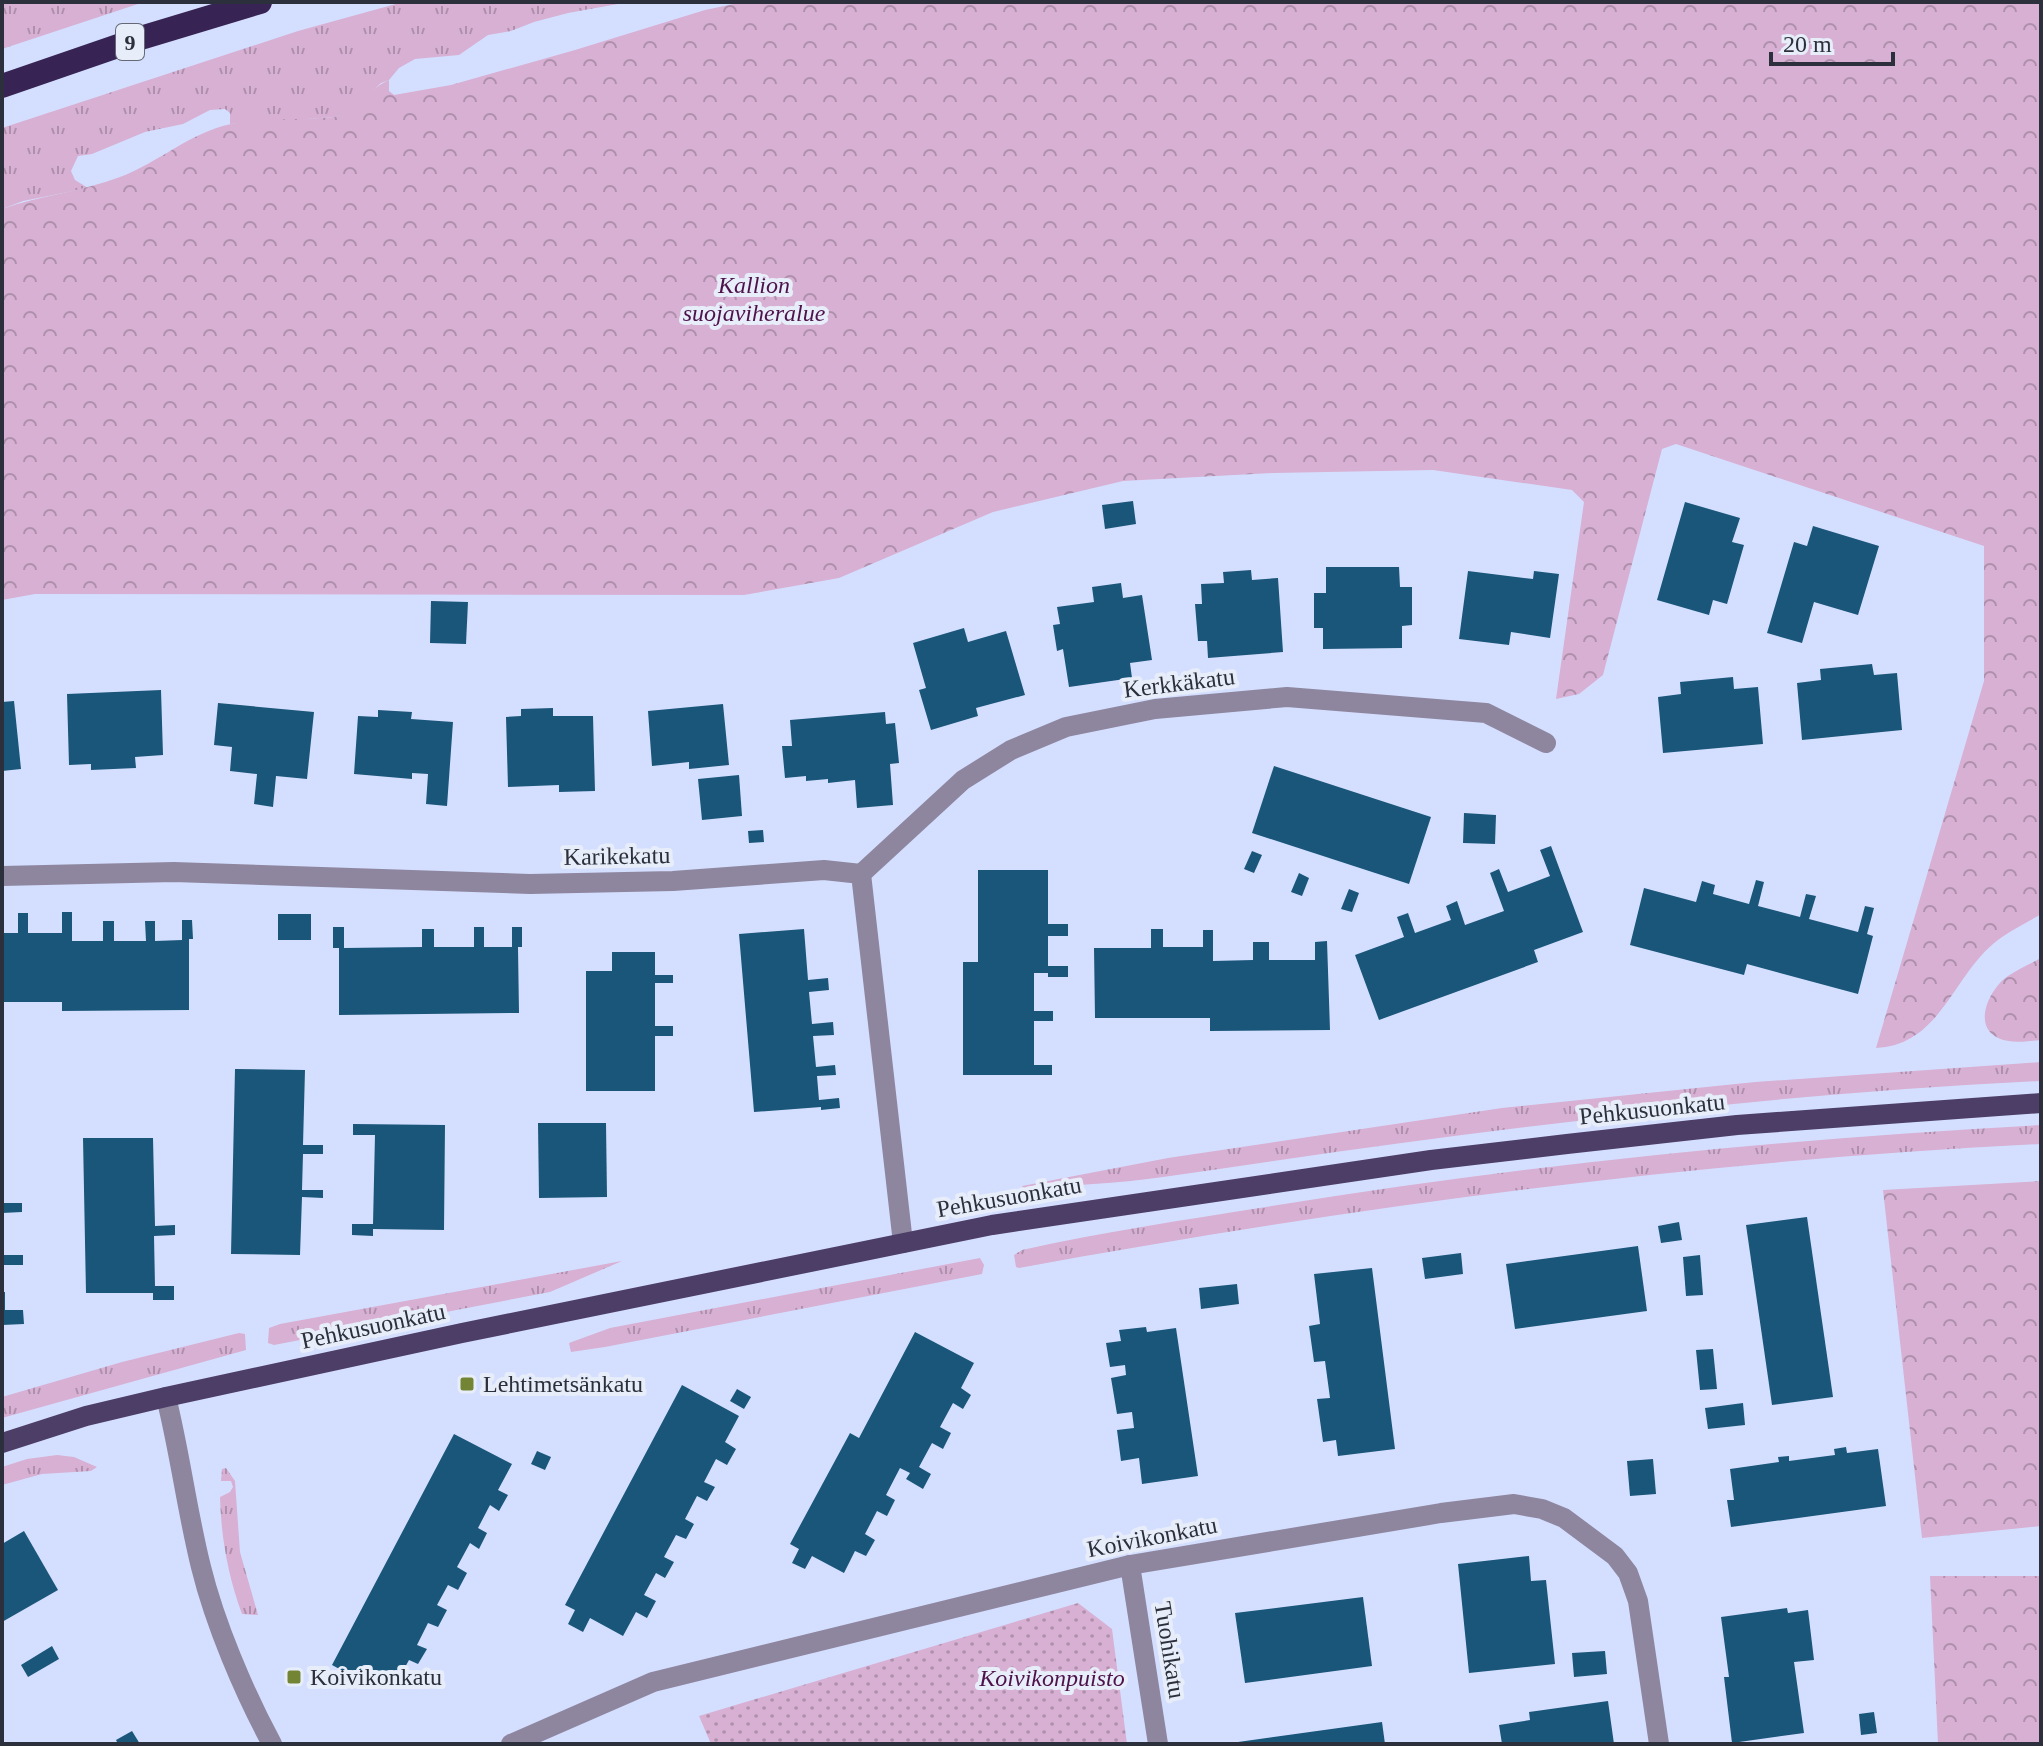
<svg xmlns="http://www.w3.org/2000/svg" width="2043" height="1746" font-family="'Times New Roman',serif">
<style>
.grass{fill:url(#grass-tufts)}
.forest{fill:url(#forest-crowns)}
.park{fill:url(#park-dots)}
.building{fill:#1a567a}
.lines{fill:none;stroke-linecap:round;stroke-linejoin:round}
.minor{stroke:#8e869f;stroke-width:20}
.major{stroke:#4d3e68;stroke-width:20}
.highway{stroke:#372454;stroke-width:24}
.poi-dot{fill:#738434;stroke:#e8edfa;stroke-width:3}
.labels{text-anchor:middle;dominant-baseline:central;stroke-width:8;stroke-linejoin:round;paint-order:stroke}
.shield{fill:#e8edfa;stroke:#646975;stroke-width:2}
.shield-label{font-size:22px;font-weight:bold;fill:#2b303c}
.park-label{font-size:24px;font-style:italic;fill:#4d124a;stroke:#e8edfa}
.street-label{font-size:24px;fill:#2b303c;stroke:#e8edfa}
.poi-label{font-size:24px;fill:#2b303c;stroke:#e8edfa;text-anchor:start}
</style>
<defs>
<pattern id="grass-tufts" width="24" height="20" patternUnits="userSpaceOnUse" patternTransform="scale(2)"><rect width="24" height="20" fill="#d7b0d3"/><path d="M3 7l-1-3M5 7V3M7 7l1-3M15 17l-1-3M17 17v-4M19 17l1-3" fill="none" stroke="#af90ac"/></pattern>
<pattern id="forest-crowns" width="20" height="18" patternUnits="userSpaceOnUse" patternTransform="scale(2)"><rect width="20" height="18" fill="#d7b0d3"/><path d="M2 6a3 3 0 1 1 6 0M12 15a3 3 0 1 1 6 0" fill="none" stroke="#af90ac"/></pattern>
<pattern id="park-dots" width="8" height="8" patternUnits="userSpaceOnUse" patternTransform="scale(2)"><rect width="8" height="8" fill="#d7b0d3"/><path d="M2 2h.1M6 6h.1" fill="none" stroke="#af90ac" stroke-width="1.8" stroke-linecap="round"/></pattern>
</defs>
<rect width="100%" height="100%" fill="#d4dfff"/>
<g class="grass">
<polygon points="2,2 144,2 2,49"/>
<polygon points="403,2 629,2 568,13 534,22 511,31 488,35 459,55 415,59 399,68 389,80 381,83 351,111 335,117 230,124 230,113 225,109 210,110 183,124 145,132 92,154 78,156 71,171 75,180 88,188 23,201 2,209 2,128 298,31"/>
<path d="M2041,1062V1081C1746,1095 1454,1134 1163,1177C1117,1184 1070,1184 1024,1191L1022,1186L1168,1158L1502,1108L1755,1082Z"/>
<path d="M2041,1125V1144C1697,1161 1357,1206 1019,1268L1016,1267L1014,1255L1022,1250C1102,1232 1184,1220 1266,1207C1522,1165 1781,1139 2041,1125Z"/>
<polygon points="980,1258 984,1265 982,1274 605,1347 571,1352 569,1343 610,1328"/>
<polygon points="622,1261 550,1292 274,1345 268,1343 269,1328 280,1324"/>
<polygon points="239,1333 245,1334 246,1350 2,1418 2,1397 122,1362"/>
<polygon points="57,1455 74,1457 97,1467 91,1471 42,1474 2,1485 2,1467 27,1459"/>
<path d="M226,1468L235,1481L240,1552L258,1615L242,1614C228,1576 221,1537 220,1497L230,1492L233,1487L231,1481H221L222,1469Z"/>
</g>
<g class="forest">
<path d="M743,2H2041V914C2025,924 2007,932 1993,944C1952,979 1939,1045 1876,1048L1984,681V546L1676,444L1662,449L1603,675L1579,694L1556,699L1584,502L1572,490L1433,470L1274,473L1123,481L993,512L839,578L744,595L35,594L2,600V209C41,195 81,192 120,177C158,163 191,132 231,124C265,118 301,120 335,117C357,108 369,89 389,80V91L394,95L451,85L575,50L705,10Z"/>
<path d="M2041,958V1040C2028,1041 2010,1044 1998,1038C1971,1025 1991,987 2008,976C2018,969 2030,964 2041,958Z"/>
<polygon points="2041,1181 2041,1526 1922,1538 1883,1190"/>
<polygon points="1930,1576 2041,1576 2041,1744 1938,1744"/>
</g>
<polygon class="park" points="1078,1603 1112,1629 1127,1744 711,1744 699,1716"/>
<g class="building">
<polygon points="1133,501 1136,524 1105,529 1102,505"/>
<polygon points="1685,502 1740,518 1732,542 1744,545 1727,604 1713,600 1709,615 1657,600"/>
<polygon points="1813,526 1879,546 1858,615 1814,602 1802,643 1767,633 1794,542 1807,546"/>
<polygon points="1326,567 1399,567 1400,587 1412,587 1412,625 1402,626 1402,648 1323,649 1323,628 1314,628 1314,593 1326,593"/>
<polygon points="1251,570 1252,580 1278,578 1283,652 1208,658 1207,641 1198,641 1195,604 1202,604 1201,584 1224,583 1223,572"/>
<polygon points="1468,571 1533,579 1534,571 1559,574 1550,638 1511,632 1509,645 1459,639"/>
<polygon points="1121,583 1123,598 1142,595 1152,660 1130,663 1132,678 1069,687 1063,649 1057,651 1053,625 1060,624 1057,607 1094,602 1092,587"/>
<polygon points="431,601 468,602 466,644 430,643"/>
<polygon points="964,628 968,642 1006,631 1025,695 976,708 978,716 931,730 919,690 926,688 913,643"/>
<polygon points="1872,664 1874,675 1897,673 1902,730 1802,740 1797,683 1821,680 1820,669"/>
<polygon points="1733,677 1734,689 1758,687 1763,744 1663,753 1658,697 1681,694 1680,682"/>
<polygon points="161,690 163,755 135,757 136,768 91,770 91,764 69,765 67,694"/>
<polygon points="14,701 21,769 2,771 2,702"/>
<polygon points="218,703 314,712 307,779 276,776 273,807 254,804 257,774 230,771 232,747 214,745"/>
<polygon points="723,704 729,765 689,769 689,762 652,766 648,711"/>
<polygon points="553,708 553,716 593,716 595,791 559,792 559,785 508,787 506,717 521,716 521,709"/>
<polygon points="378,710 412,712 411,719 453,722 447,806 426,804 428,774 412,773 412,779 354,774 358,716 378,717"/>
<polygon points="885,712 886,724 895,723 899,763 890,764 893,805 857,808 855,780 828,783 828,779 806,781 806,776 785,778 782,746 792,746 790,720"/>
<polygon points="1274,766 1431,817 1409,884 1252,833"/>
<polygon points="739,775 742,816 702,820 698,779"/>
<polygon points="1464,813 1496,815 1495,844 1463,843"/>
<polygon points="763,830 764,842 749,843 748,831"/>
<polygon points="1551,846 1583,932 1534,950 1538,962 1379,1020 1355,955 1404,937 1397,917 1408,913 1415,933 1451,920 1446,906 1457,901 1465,925 1504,911 1490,873 1499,869 1508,892 1550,876 1540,850"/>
<polygon points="1252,851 1262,855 1254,873 1244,869"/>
<polygon points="978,870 1048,870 1048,924 1068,924 1068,936 1048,936 1048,966 1068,966 1068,977 1048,977 1048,973 1034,973 1034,1011 1053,1011 1053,1021 1034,1021 1034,1065 1052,1065 1052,1075 963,1075 963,962 978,962"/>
<polygon points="1299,873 1309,878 1302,896 1291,892"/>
<polygon points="1756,880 1764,882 1758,906 1800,917 1806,894 1816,896 1809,919 1858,932 1865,906 1874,908 1867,934 1873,936 1858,994 1747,964 1744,975 1630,945 1644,888 1696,902 1702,881 1715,885 1713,894 1749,904"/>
<polygon points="1349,889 1359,893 1352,912 1341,909"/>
<polygon points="62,912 72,912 72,941 103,941 103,921 114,921 114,941 146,941 145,921 155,921 155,941 182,940 182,920 192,920 193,939 189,939 189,1010 62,1011 62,1002 2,1002 2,933 18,933 18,913 28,913 28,933 62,933"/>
<rect x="278" y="914" width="33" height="26"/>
<polygon points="333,927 344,927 344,948 422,947 422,929 434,929 434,947 474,947 474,927 484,927 484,947 512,947 512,927 522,927 522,947 518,947 519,1013 339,1015 339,948 333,948"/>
<polygon points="804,929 808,980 828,978 829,990 809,992 812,1024 833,1022 834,1035 813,1036 816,1067 835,1065 836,1075 817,1076 819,1100 839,1098 840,1108 821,1110 821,1107 754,1112 739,934"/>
<polygon points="1151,929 1163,929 1163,947 1203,947 1203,930 1213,930 1213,961 1253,960 1253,942 1269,942 1269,960 1315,960 1315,942 1327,941 1330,1030 1210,1031 1210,1018 1095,1018 1094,948 1151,948"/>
<polygon points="612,952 655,952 655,975 673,975 673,983 655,983 655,1026 673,1026 673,1036 655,1036 655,1091 586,1091 586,971 612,971"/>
<polygon points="235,1069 305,1070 303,1145 323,1145 323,1154 303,1154 302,1190 323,1190 323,1198 302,1197 300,1255 231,1254"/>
<polygon points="538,1123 606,1123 607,1197 539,1198"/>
<polygon points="353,1124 445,1125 444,1230 373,1229 373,1236 352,1235 352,1224 373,1224 375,1135 353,1135"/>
<polygon points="83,1138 153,1138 155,1226 175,1225 175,1235 154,1236 155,1286 174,1286 174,1300 153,1300 153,1293 86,1293"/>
<polygon points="2,1203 22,1203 22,1212 2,1213"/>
<polygon points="1807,1217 1833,1397 1772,1405 1746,1225"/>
<polygon points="1679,1222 1682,1240 1661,1243 1658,1226"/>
<polygon points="1638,1246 1647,1311 1515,1329 1506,1264"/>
<polygon points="1461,1253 1463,1274 1425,1279 1422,1258"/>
<rect x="2" y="1255" width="21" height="10"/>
<polygon points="1700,1255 1703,1295 1686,1296 1683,1257"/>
<polygon points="1372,1268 1395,1449 1338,1456 1336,1440 1323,1442 1317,1399 1330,1398 1325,1361 1314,1362 1309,1326 1320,1324 1314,1274"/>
<polygon points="1237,1284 1239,1304 1201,1309 1199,1288"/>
<polygon points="2,1292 5,1292 5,1310 23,1310 24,1324 2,1325"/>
<polygon points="1146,1327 1147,1332 1176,1328 1198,1476 1142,1484 1139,1458 1121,1461 1117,1430 1134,1428 1132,1412 1117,1414 1111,1378 1126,1375 1125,1365 1110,1367 1106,1343 1121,1341 1119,1330"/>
<polygon points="915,1332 974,1363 961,1388 971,1395 963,1409 953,1403 940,1427 951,1433 943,1449 932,1443 919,1467 931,1474 923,1489 906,1479 910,1473 900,1468 886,1495 895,1500 887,1516 877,1511 865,1534 875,1540 866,1556 855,1551 844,1573 812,1556 805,1569 792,1563 799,1549 790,1544 850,1433 859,1438"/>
<polygon points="1713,1349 1717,1389 1700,1390 1696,1350"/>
<polygon points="682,1385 739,1416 725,1442 736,1449 727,1465 716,1459 704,1482 715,1487 707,1501 697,1496 685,1519 694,1524 686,1539 676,1535 664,1557 674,1562 665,1578 656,1573 644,1595 656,1601 647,1618 636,1612 623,1636 590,1618 583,1632 568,1624 575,1610 565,1605"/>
<polygon points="737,1389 751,1397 744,1409 730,1401"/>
<polygon points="1743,1403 1745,1425 1708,1429 1705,1408"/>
<polygon points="454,1434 512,1464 498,1490 508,1495 499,1511 490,1505 478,1528 487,1533 479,1549 470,1543 457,1567 467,1573 458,1590 448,1585 437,1605 447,1610 438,1627 428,1623 417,1645 427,1649 418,1664 409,1660 397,1682 365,1666 358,1679 332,1665"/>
<polygon points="1846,1447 1847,1453 1878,1449 1886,1506 1731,1527 1727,1500 1734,1500 1730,1469 1779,1462 1778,1457 1789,1456 1789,1461 1835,1455 1834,1449"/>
<polygon points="537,1451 551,1457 545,1470 531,1464"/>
<polygon points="1653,1459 1656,1494 1630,1496 1627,1461"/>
<polygon points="24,1531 58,1590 2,1622 2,1544"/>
<polygon points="1529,1556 1531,1581 1546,1580 1555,1664 1469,1673 1458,1564"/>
<polygon points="1363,1597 1372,1666 1245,1683 1235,1613"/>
<polygon points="1787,1608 1788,1613 1808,1610 1814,1660 1794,1662 1804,1733 1732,1743 1724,1677 1729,1677 1721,1617"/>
<polygon points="52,1646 59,1659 28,1677 21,1665"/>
<polygon points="1605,1651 1607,1674 1574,1677 1572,1653"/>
<polygon points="1608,1701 1614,1744 1502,1744 1499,1725 1530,1720 1529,1712"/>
<polygon points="1874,1712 1877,1733 1861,1735 1859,1714"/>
<polygon points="1382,1722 1385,1744 1238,1744 1238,1742"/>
<polygon points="132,1731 140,1744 118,1744 116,1740"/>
</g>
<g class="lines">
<g class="minor">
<polyline points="861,874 963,780 1011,750 1066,727 1155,709 1287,697 1486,713 1546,743"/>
<polyline points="2,876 174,872 530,884 673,881 824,870 861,874 903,1243"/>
<path d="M166,1397C180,1453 187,1511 201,1567C215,1624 244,1692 272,1744"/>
<polyline points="1130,1565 1158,1744"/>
<polyline points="511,1744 653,1682 1130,1565 1441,1513 1514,1504 1542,1509 1564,1518 1615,1556 1628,1573 1638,1601 1659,1744"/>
</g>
<polyline class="major" points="2,1443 86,1416 166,1397 462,1333 992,1225 1431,1160 1567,1144 1737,1125 2041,1103"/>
<polyline class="highway" points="2,86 144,37 260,2"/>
</g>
<g class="poi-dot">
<rect x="459" y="1376" width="16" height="16" rx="4"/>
<rect x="286" y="1669" width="16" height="16" rx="4"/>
</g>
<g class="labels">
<rect class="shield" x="116" y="24" width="28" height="36" rx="6"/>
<g class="shield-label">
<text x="130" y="42">9</text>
</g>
<g class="park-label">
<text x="754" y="285">Kallion<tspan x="754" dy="28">suojaviheralue</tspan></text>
<text x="1052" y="1678">Koivikonpuisto</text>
</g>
<g class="street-label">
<text transform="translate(1179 683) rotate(-7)">Kerkkäkatu</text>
<text transform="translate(617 856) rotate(-1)">Karikekatu</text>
<text transform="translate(1652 1109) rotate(-6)">Pehkusuonkatu</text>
<text transform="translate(1009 1197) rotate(-10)">Pehkusuonkatu</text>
<text transform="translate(373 1326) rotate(-12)">Pehkusuonkatu</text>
<text transform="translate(1152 1537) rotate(-11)">Koivikonkatu</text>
<text transform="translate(1170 1650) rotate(81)">Tuohikatu</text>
</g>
<g class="poi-label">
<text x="483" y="1384">Lehtimetsänkatu</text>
<text x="310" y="1677">Koivikonkatu</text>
</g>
</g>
<rect width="2043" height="1746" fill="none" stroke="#2b303c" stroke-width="8"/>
<path d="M1771 52v12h122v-12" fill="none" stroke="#2b303c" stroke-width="4"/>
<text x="1783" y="52" font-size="24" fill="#2b303c" stroke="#e8edfa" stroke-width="6" paint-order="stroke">20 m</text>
</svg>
